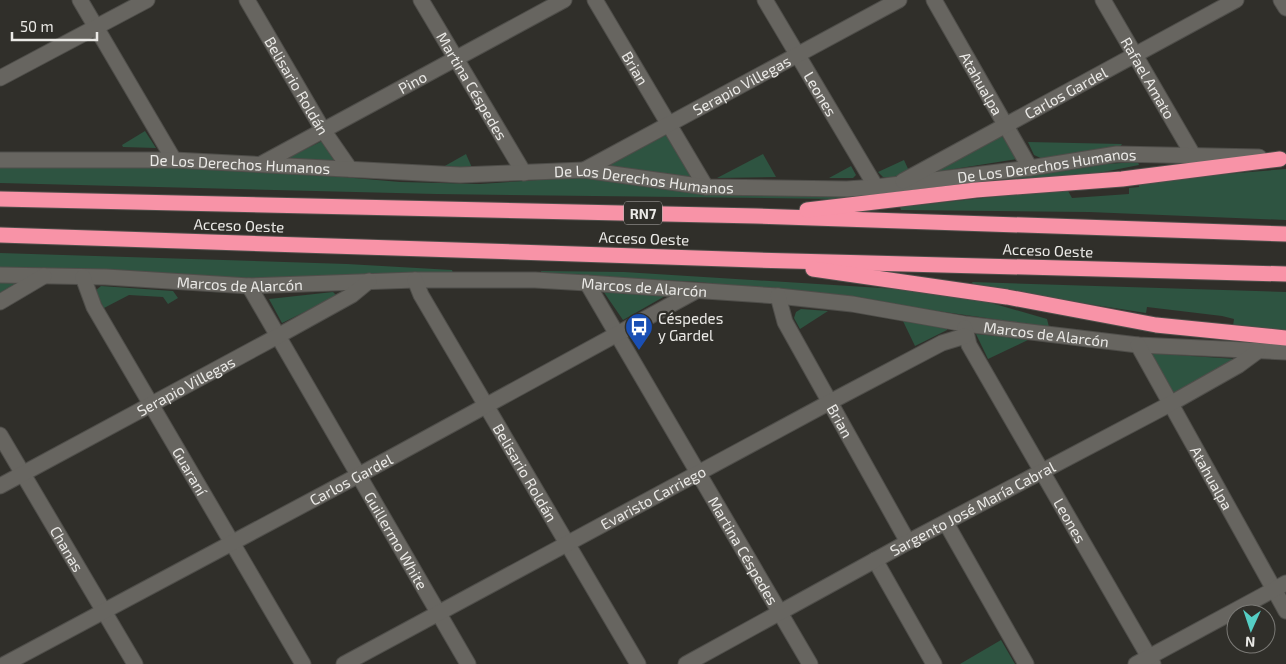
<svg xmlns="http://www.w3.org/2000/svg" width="1286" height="664" font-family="'Exo 2',sans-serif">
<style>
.green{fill:#2e5441}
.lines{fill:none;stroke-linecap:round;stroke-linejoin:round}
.minor-casing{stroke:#4f4e4a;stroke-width:17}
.highway-casing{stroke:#4f4e4a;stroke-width:17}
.minor{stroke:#676560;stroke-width:15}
.highway{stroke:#f893a7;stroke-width:15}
.labels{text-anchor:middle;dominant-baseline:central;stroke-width:4.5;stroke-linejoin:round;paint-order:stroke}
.shield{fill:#302f2a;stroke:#b2b1ae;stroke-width:1}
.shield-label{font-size:14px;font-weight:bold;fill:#eae9e6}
.street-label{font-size:15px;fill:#eae9e6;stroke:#302f2a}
.poi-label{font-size:15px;fill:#eae9e6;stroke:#302f2a;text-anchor:start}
</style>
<rect width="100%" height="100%" fill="#302f2a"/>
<g class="green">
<polygon points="145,131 156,148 123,147 122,145"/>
<polygon points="668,134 694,180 604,167"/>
<polygon points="1002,136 1017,159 935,172"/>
<polygon points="326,139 337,163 286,159"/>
<polygon points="1028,142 1122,144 1117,151 1045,160 1034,155"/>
<polygon points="466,154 473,170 443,167"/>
<polygon points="763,154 776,177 717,178"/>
<polygon points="904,160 909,171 894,178 883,177 878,172"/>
<polygon points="1138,162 1139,165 1068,179 838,199 436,194 0,183 0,164 229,167 400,182 480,184 584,177 894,191 988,182 1088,165"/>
<polygon points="851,166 856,175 853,178 829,178"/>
<polygon points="1286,169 1286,220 1089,212 901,210 900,207 1067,189 1072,198 1129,194 1129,188 1139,187 1139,181"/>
<polygon points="0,253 347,264 452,270 453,273 257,279 86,270 0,270"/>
<polygon points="541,271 624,272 913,290 974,298 1047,319 1049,327 916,308 699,282 542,274"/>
<polygon points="23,281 0,293 0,283"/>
<polygon points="972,282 1286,292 1286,334 1233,326 1234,319 1222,316 1147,307 1146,313 974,286"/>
<polygon points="101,286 173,291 178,298 168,304 163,297 129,295 104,308 95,291"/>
<polygon points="601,288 665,296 623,320"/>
<polygon points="333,292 337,296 282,323 269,299"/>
<polygon points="801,309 828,311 800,329 794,318 796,312"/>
<polygon points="902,319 947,327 947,330 915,346"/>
<polygon points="976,334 1030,339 988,359"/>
<polygon points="1147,353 1236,359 1170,397"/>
<polygon points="1001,640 1015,664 960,664"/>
</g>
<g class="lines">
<defs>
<g id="minor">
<polyline points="80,0 174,160"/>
<path id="s1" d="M247,0L323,130L350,169"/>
<path id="s2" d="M421,0L524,173"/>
<path id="s3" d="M595,0L706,187"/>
<path id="s4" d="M765,0L876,187"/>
<path id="s5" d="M934,0L1030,168"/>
<path id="s6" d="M1103,0L1193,155"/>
<polyline points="1281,0 1286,8"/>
<polyline points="0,78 147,0"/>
<path id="s7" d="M0,160H174L460,175L584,170L706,187L847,189L876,187L1030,168L1117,154L1259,157"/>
<path id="s8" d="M261,164L564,0"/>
<path id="s9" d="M584,170L899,0"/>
<path id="s10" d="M903,181L1236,0"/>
<path id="s11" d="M0,275L106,277L249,286L415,280H535L587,283L778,296L852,304L965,324L1138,345L1286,352"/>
<path id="s12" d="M83,277L94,307L303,664"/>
<path id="s13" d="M415,280L421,295L638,664"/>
<path id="s14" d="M587,283L810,664"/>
<path id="s15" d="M249,286L468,664"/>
<path id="s16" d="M778,296L785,322L908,542"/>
<polyline points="0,302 44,276"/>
<path id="s17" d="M965,328L969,345L1153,664"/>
<path id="s18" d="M1138,345L1286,611"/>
<path id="s19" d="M0,435L135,664"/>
<path id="s20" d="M0,486L278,336L352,295L369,281"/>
<polyline points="946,523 1026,664"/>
<polyline points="875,560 934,664"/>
<path id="s21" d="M5,664L359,475L696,291"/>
<path id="s22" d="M344,664L830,402L942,343L965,336"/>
<path id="s23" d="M686,664L908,542L1170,404L1239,365L1258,351"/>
<polyline points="1136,664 1286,583"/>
</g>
<g id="highway">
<polyline points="0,199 756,216 1286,234"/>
<polyline points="807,210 976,190 1122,179 1280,159"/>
<polyline points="0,235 757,260 1286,274"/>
<polyline points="813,269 1007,297 1156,325 1286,338"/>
</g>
</defs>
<use href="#minor" class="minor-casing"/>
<use href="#highway" class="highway-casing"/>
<use href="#minor" class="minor"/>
<use href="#highway" class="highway"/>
</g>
<defs>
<symbol id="bus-pin" viewBox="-11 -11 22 30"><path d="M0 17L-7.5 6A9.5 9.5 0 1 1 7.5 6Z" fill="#1a4fb4" stroke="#302f2a"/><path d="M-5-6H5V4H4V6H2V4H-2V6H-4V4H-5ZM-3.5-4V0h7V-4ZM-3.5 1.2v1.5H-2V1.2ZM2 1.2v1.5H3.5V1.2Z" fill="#fff"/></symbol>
</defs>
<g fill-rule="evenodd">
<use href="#bus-pin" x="623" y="311" width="32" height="43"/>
</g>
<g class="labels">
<rect class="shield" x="624" y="201.5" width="38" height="23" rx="4"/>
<g class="shield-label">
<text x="643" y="213">RN7</text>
</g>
<g class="street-label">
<text stroke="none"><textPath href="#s3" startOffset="79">Brian</textPath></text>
<text stroke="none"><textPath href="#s6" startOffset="90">Rafael Amato</textPath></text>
<text stroke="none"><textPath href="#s8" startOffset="172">Pino</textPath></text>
<text stroke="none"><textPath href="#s5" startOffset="96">Atahualpa</textPath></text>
<text stroke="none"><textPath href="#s1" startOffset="99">Belisario Roldán</textPath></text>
<text stroke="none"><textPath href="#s9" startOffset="179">Serapio Villegas</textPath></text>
<text stroke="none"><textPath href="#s2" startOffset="100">Martina Céspedes</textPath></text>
<text stroke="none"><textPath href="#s10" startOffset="185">Carlos Gardel</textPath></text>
<text stroke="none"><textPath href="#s4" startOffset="109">Leones</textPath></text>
<text stroke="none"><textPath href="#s7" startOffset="240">De Los Derechos Humanos</textPath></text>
<text stroke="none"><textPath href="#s7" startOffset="1050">De Los Derechos Humanos</textPath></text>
<text stroke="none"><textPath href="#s7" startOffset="645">De Los Derechos Humanos</textPath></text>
<text transform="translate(239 225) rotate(2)">Acceso Oeste</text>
<text transform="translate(644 238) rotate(2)">Acceso Oeste</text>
<text transform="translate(1048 250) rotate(2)">Acceso Oeste</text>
<text stroke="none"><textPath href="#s11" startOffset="240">Marcos de Alarcón</textPath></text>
<text stroke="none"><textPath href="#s11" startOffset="645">Marcos de Alarcón</textPath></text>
<text stroke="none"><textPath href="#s11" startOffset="1050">Marcos de Alarcón</textPath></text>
<text stroke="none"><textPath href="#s20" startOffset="211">Serapio Villegas</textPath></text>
<text stroke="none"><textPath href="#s16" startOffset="140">Brian</textPath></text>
<text stroke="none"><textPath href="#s12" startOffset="222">Guaraní</textPath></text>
<text stroke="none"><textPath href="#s13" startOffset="222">Belisario Roldán</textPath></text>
<text stroke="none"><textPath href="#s18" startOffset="152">Atahualpa</textPath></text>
<text stroke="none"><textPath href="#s21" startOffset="392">Carlos Gardel</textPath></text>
<text stroke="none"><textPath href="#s22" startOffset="351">Evaristo Carriego</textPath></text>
<text stroke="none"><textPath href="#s23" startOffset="326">Sargento José María Cabral</textPath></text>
<text stroke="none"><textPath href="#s17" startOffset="220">Leones</textPath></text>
<text stroke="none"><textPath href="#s15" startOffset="294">Guillermo White</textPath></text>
<text stroke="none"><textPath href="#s19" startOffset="132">Chanas</textPath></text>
<text stroke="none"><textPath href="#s14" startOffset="310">Martina Céspedes</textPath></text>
</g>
<g class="poi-label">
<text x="658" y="318">Céspedes<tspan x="658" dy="17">y Gardel</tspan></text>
</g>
</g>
<g transform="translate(1251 629) rotate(183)"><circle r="24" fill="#302f2a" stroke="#7a7975"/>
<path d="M0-4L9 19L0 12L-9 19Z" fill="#55cec5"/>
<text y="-8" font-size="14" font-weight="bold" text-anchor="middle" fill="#eae9e6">N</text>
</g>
<path d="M12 32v8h85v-8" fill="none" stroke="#eae9e6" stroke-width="2.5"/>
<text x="20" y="32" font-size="15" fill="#eae9e6" stroke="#302f2a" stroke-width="4" paint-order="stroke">50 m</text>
</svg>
